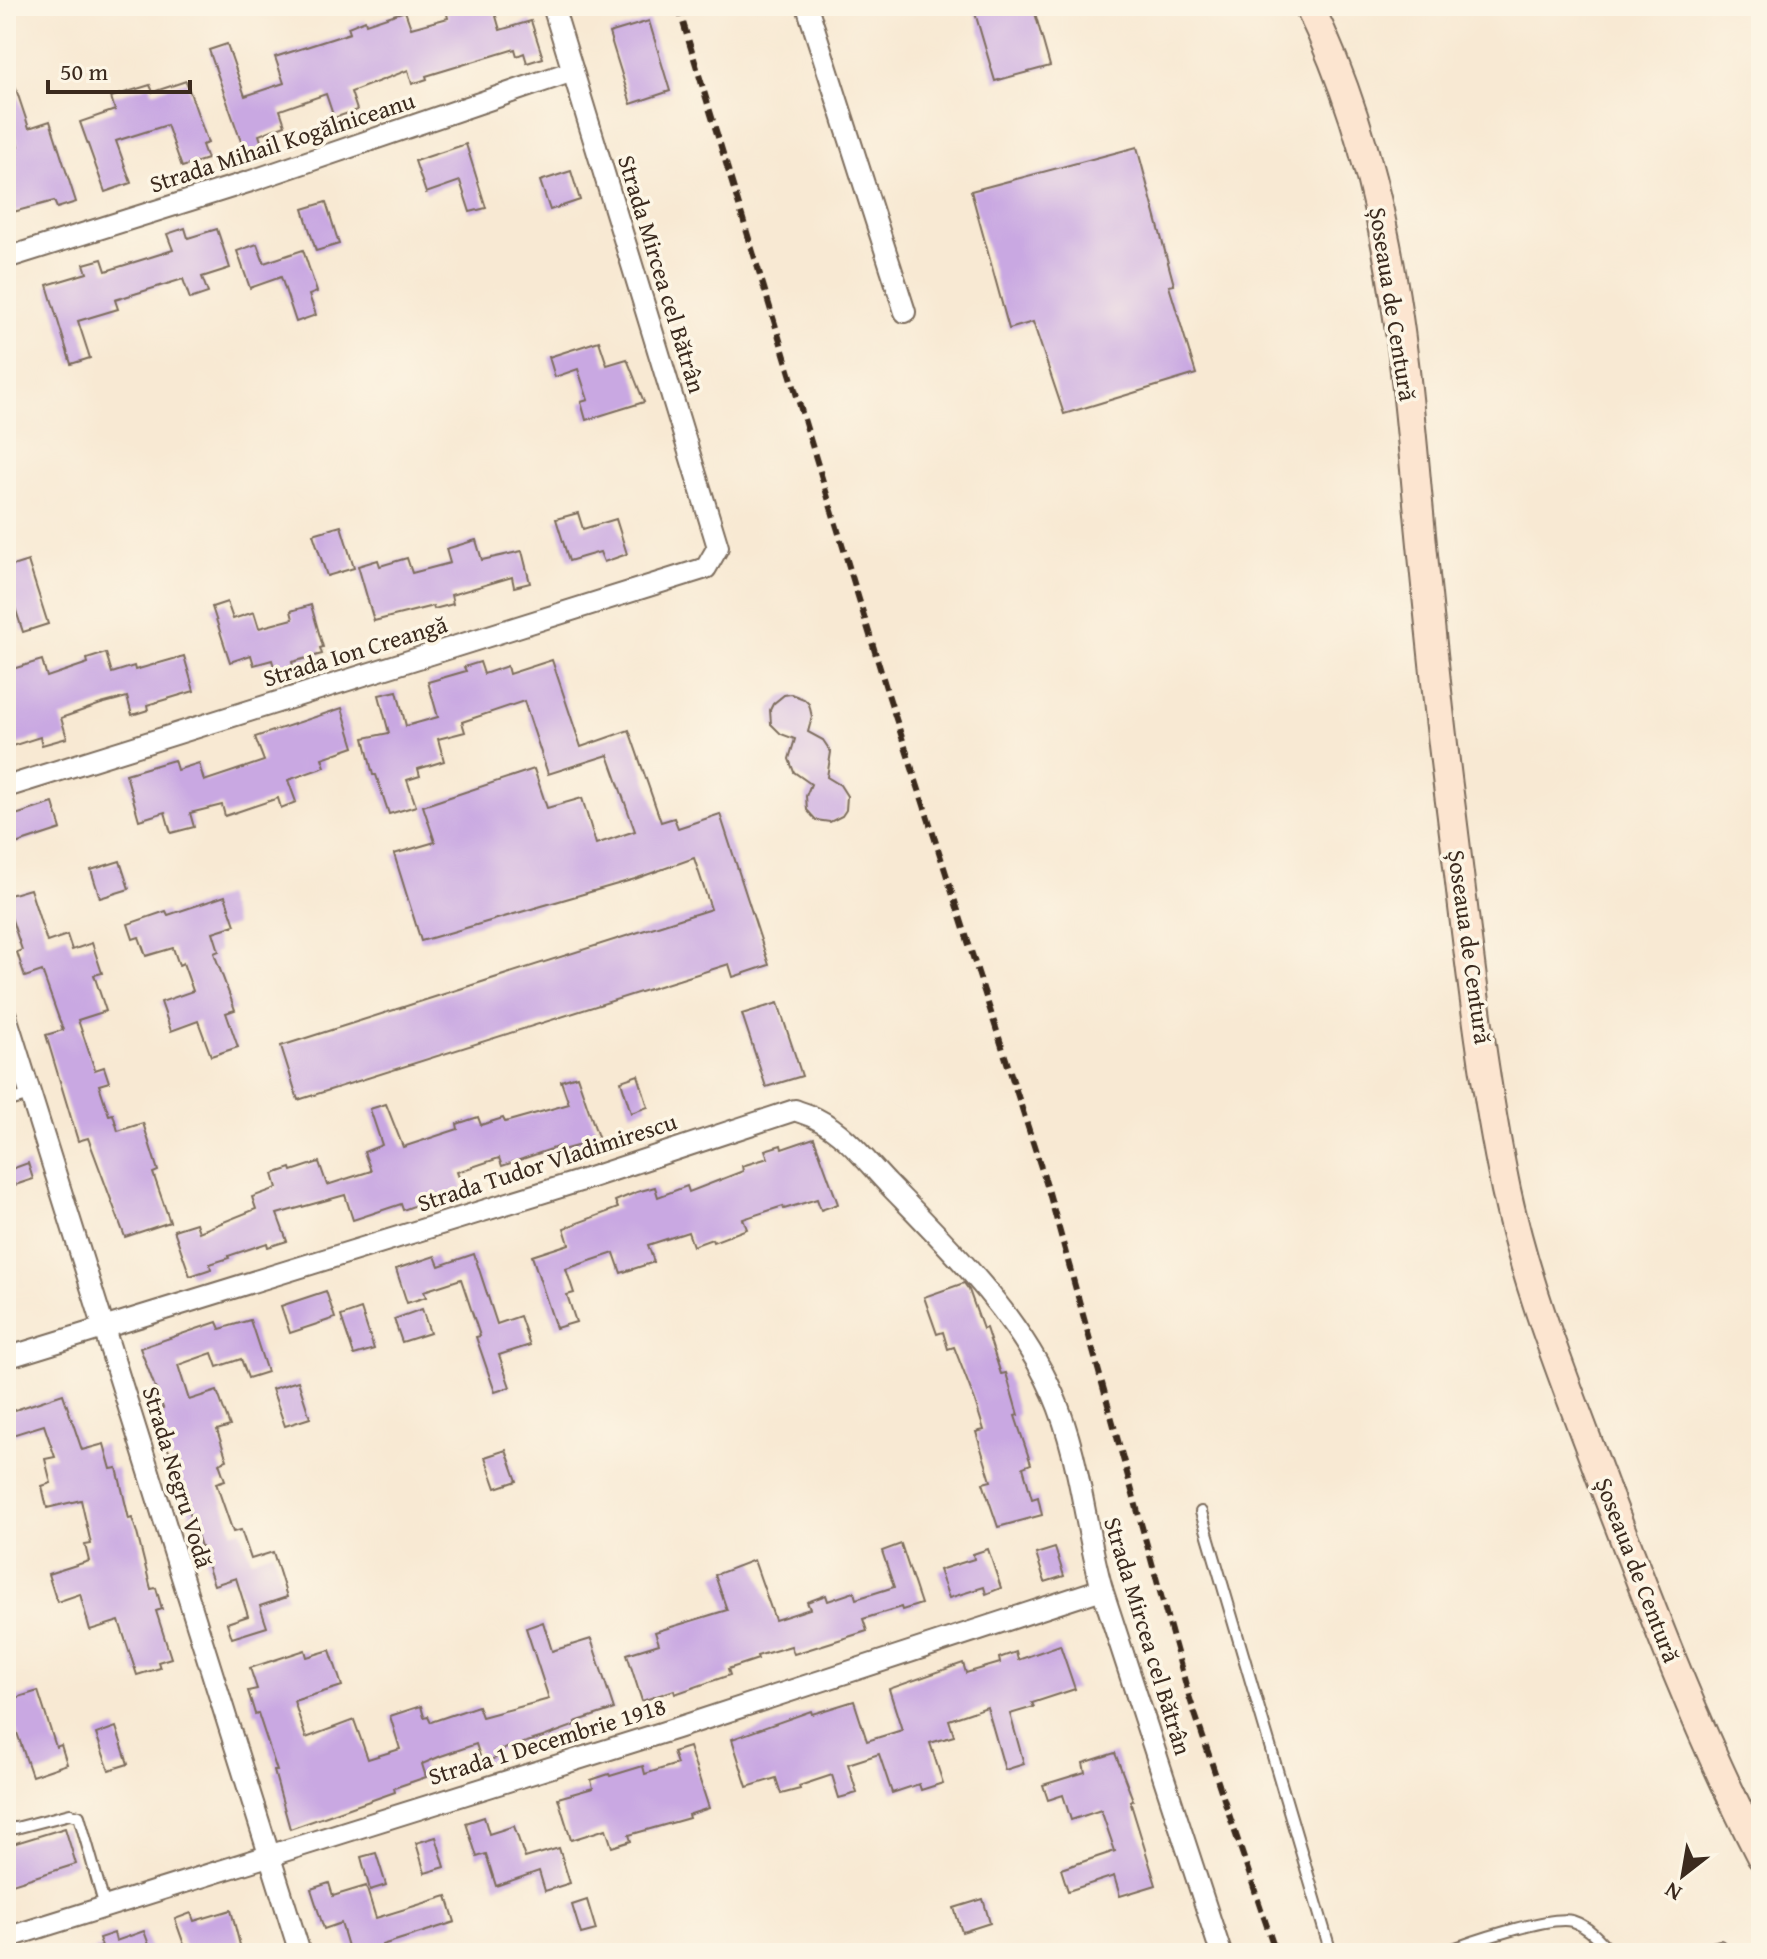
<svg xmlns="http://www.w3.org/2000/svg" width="1767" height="1959" font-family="'Gentium Book Plus',serif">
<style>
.building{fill:#c9a8e2}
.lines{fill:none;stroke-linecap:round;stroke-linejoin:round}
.lane-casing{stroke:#7d6d5d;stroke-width:14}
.street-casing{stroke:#7d6d5d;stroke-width:24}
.secondary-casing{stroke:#7d6d5d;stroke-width:32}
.lane{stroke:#fff;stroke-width:10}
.street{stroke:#fff;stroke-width:20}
.secondary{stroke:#fce5d0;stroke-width:28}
.rail{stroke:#3b2a1e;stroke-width:6;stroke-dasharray:12 6;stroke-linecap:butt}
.labels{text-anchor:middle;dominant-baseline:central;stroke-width:7;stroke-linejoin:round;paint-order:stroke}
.street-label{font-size:24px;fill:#3b2a1e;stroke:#fcf5e5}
</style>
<rect width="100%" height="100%" fill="#fcf5e5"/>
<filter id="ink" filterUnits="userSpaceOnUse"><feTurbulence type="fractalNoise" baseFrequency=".0125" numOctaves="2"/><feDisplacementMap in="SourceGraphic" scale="16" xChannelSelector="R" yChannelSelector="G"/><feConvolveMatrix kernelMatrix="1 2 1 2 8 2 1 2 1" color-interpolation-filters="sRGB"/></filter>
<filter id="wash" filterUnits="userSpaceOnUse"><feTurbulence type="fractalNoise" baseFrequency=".006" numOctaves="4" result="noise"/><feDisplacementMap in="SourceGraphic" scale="32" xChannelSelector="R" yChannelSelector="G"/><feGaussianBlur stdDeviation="1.8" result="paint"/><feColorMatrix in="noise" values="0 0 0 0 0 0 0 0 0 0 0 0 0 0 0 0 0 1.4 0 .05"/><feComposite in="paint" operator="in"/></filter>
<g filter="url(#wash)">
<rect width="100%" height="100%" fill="#f8e9d3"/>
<g id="blocks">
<g class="building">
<polygon points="461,6 493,6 500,30 531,21 543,58 527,63 524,53 517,56 515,49 426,76 427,79 412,84 408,70 351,92 357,110 334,118 326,94 280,110 285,125 259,135 263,147 245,153 209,50 227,44 245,96 284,83 275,57 350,33 348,27 365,20 366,24 405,11 411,28 448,18 446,10"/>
<polygon points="973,6 1033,6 1050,66 995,81"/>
<polygon points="649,21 670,91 631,104 609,33"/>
<polygon points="6,68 9,68 29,128 50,121 76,202 57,208 54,201 6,214 6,149 18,146 6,108"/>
<polygon points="186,81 208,143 202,145 207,159 182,167 167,125 116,141 131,183 105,192 80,122 115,110 111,97 150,85 153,92"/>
<polygon points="466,144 486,208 470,212 460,181 426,193 415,161"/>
<polygon points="1137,147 1174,285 1169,286 1196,374 1064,414 1033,322 1009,329 971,191"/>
<polygon points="571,171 580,200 550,210 540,181"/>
<polygon points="326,202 339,244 316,251 303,209"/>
<polygon points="185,228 188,238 217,229 230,268 202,277 208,293 190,299 183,279 115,300 118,309 78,321 90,358 71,364 47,285 87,273 84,264 102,259 106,271 173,250 167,234"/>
<polygon points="257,244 264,263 303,250 317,292 309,295 316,315 296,322 281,277 250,288 237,251"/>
<polygon points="599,341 607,365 627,359 644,402 586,420 581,402 588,400 578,369 555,377 549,357"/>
<polygon points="578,513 583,529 616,519 627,554 604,562 600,552 569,561 556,519"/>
<polygon points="341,526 354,568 327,576 313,534"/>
<polygon points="476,540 482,560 522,551 530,583 514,587 512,577 451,595 453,604 434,609 433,606 374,621 358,566 378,560 380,566 407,558 412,573 450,563 446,549"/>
<polygon points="28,561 48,624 23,632 6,580 6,568"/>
<polygon points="227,602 233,619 254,612 259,628 293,619 291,611 311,605 323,647 320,648 322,654 292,662 293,666 275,670 272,660 254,665 251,655 230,662 212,607"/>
<polygon points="106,653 112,673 134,666 135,670 184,656 194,691 147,705 148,710 132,715 127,697 101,704 61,718 67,738 42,745 40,737 6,748 6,671 42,660 47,677 88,663 87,659"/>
<polygon points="552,660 581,747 629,730 661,822 674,818 678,828 720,814 769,965 733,977 729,964 298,1100 281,1046 711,909 694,858 635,879 421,941 394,854 435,842 423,806 534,769 547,808 582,798 596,844 635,831 608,755 548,774 524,701 462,722 465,732 438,739 444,761 418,769 420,776 407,780 416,806 389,814 376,775 373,775 364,738 389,733 379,695 397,691 406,726 438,717 428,682 466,671 464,667 480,662 484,674 507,666 509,674"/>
<polygon points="791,694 804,699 809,704 812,717 808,732 823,740 831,752 827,777 840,785 847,796 846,810 842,816 830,822 816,820 807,810 806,796 811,784 794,772 789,759 795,739 781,734 771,724 770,710 773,704 784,695"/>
<polygon points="342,708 354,747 322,758 325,767 288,780 296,802 281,808 278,798 225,816 222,805 190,813 194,827 171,833 165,812 139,820 126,774 174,760 177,770 199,763 204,781 264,761 255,737"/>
<polygon points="53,803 61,829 6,847 6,818"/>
<polygon points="120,861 129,889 100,898 91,870"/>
<polygon points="30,889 47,942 67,935 72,950 92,943 102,973 94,975 106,1011 78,1020 95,1070 104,1067 109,1082 99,1085 109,1115 113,1114 118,1131 143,1123 158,1171 153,1173 170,1222 125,1237 88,1138 78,1141 46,1035 63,1030 42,971 25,977 17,952 22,950 6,902 6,896"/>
<polygon points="225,896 235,925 213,932 219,951 214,953 235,1010 226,1013 238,1047 211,1056 198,1021 171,1031 161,1002 193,991 183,963 179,965 173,948 146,956 139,937 133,939 128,924 166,911 168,915"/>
<polygon points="778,1003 802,1076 766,1087 742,1014"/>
<polygon points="638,1075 648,1107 631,1113 621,1081"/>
<polygon points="577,1076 599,1140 562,1150 560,1146 502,1166 499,1158 457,1172 463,1188 403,1210 401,1204 353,1220 345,1195 277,1214 287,1241 268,1247 267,1243 228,1256 229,1258 210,1264 211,1269 190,1276 174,1230 196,1223 199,1232 256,1209 252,1197 277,1188 273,1174 291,1168 292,1171 319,1162 327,1185 371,1171 364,1152 382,1145 370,1109 386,1104 403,1147 458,1129 457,1124 478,1117 481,1125 503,1118 505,1122 569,1104 561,1081"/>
<polygon points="814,1138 838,1204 821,1210 817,1199 784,1209 783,1206 743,1219 747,1229 713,1242 712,1239 693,1246 688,1232 648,1245 654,1262 621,1273 614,1253 566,1269 574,1293 567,1295 576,1322 556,1328 532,1256 569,1244 564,1228 618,1208 615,1201 637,1192 655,1187 658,1197 687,1186 689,1192 743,1171 742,1166 768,1158 765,1150 781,1145 782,1149"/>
<polygon points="28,1163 33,1179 6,1188 6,1171"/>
<polygon points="474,1254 497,1324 520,1316 530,1345 499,1355 510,1387 495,1392 476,1337 480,1336 461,1279 424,1291 426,1297 407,1303 396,1269 435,1256 439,1266"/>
<polygon points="964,1283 969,1290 983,1329 986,1328 1001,1374 1006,1373 1018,1415 1015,1416 1031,1464 1023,1467 1032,1499 1038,1497 1042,1515 998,1527 983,1483 991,1481 976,1432 984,1430 975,1401 954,1347 948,1349 943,1332 937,1334 924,1297"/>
<polygon points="326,1291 335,1318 290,1333 281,1306"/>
<polygon points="361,1309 374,1349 354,1355 341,1316"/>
<polygon points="422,1309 430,1333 402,1342 394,1319"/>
<polygon points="250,1320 267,1372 248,1378 241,1359 217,1367 212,1353 178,1365 189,1400 217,1391 230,1426 217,1430 227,1460 219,1463 225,1480 216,1483 233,1532 241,1530 251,1559 273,1552 287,1597 260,1606 267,1627 232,1638 227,1623 248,1616 236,1578 214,1585 161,1428 156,1411 163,1408 140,1348 217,1322 220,1329"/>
<polygon points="298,1381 310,1418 285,1426 272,1389"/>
<polygon points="63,1394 82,1450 104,1444 111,1469 117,1468 129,1519 132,1518 137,1533 151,1589 156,1588 162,1609 156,1611 171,1658 158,1662 160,1668 137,1675 119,1621 90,1630 80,1594 57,1602 48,1574 89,1561 85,1545 91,1544 81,1500 47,1508 42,1486 51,1483 45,1459 55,1457 44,1425 6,1437 6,1413"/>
<polygon points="506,1450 517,1481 496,1488 485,1457"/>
<polygon points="901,1544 921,1604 902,1610 901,1607 863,1619 867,1631 794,1654 791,1646 757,1656 758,1659 728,1669 730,1675 675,1694 674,1690 642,1701 627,1654 659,1644 655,1632 727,1610 715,1575 754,1560 775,1620 810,1609 807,1602 826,1595 828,1601 854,1592 856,1599 894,1587 882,1551"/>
<polygon points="1055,1548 1064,1576 1045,1582 1036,1554"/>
<polygon points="988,1549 1001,1588 986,1594 984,1587 949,1598 939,1570 974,1559 973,1554"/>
<polygon points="543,1622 552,1651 591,1639 614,1709 575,1722 576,1725 543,1737 494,1752 496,1758 482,1762 476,1744 441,1756 422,1764 426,1777 394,1788 395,1792 290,1829 274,1771 277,1771 258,1713 255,1714 248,1691 257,1689 250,1668 305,1650 307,1657 330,1650 342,1686 294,1701 306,1738 354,1720 368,1759 400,1749 390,1716 421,1706 424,1717 428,1716 431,1722 478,1706 482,1717 549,1699 526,1628"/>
<polygon points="1060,1645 1075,1689 1032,1703 1034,1707 1010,1714 1024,1764 1005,1770 987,1707 949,1720 954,1736 930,1743 943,1783 921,1790 919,1784 892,1793 879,1754 848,1764 857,1793 839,1798 832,1775 799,1786 800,1789 781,1794 776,1778 747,1787 732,1739 811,1711 812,1714 854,1701 867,1741 902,1730 889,1689 963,1663 966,1673 1000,1663 999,1658 1016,1652 1018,1660"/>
<polygon points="38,1691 56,1747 61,1745 67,1764 32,1776 16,1730 10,1732 6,1721 6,1701"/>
<polygon points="116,1727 128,1764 109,1770 96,1734"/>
<polygon points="689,1747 709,1808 688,1815 689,1818 629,1835 631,1841 612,1847 606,1829 571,1840 558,1798 593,1788 591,1780 609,1774 610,1776 643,1766 645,1774 677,1764 673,1752"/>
<polygon points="1115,1753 1133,1800 1130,1801 1156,1885 1120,1896 1114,1876 1068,1891 1061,1869 1115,1851 1101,1810 1071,1820 1063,1795 1048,1800 1043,1785 1085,1772 1083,1763"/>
<polygon points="484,1817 489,1834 514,1826 525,1858 559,1848 570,1883 545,1891 539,1871 496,1886 486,1854 477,1857 466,1823"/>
<polygon points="65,1828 76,1864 6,1886 6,1846"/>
<polygon points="436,1837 445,1867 425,1873 416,1843"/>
<polygon points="376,1853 386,1885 370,1890 361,1857"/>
<polygon points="329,1883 333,1896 366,1886 376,1918 447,1896 455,1922 382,1945 384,1953 350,1953 341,1923 324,1929 311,1889"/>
<polygon points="983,1899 990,1923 962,1932 954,1908"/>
<polygon points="587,1900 596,1930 581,1934 572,1905"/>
<polygon points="231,1910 242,1953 187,1953 175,1919 191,1913 194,1921"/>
<polygon points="144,1931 152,1953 89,1953 102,1946 99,1938 114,1933 116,1941"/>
</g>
</g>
</g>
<g filter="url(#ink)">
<use href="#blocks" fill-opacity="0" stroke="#7d6d5d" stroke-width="2"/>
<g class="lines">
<defs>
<g id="lane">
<polyline points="6,1102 30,1095"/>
<polyline points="1201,1512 1331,1953"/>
<polyline points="6,1828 16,1828 70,1814 79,1816 105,1907"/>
<path d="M1443,1953C1467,1943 1550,1915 1572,1921C1588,1926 1601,1941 1611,1953"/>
<polyline points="1694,1953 1720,1946"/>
</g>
<g id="street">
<polyline points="807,6 905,312"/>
<polyline points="6,258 251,181 573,71"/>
<polyline points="6,787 706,568 718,547 553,6"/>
<polyline points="6,1016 300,1953"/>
<path d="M6,1358L583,1180L795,1110C802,1113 810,1115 817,1119C845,1133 867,1162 889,1185C948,1246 1019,1315 1053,1394C1080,1456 1084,1524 1102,1589L1221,1953"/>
<polyline points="6,1938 677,1728 1102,1589"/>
</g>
<path id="secondary" d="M1309,6C1385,162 1402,323 1417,492C1427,598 1437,704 1451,809C1467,936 1480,1065 1506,1190C1528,1292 1567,1386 1603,1483C1651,1609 1699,1736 1761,1856"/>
</defs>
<use href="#lane" class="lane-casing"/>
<use href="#street" class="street-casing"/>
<use href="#secondary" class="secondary-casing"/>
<use href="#lane" class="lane"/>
<use href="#street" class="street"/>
<use href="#secondary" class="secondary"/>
<polyline class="rail" points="678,6 886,688 1048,1189 1189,1696 1276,1953"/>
</g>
</g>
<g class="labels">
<g class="street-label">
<text transform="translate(282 142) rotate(-18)">Strada Mihail Kogălniceanu</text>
<text transform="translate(662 274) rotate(73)">Strada Mircea cel Bătrân</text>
<text transform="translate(1393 304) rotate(81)">Șoseaua de Centură</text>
<text transform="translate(355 651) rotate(-17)">Strada Ion Creangă</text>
<text transform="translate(1470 947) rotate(82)">Șoseaua de Centură</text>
<text transform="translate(547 1162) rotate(-18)">Strada Tudor Vladimirescu</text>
<text transform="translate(178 1477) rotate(73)">Strada Negru Vodă</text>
<text transform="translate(1638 1570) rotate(69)">Șoseaua de Centură</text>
<text transform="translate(1148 1636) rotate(73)">Strada Mircea cel Bătrân</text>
<text transform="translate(547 1741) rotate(-17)">Strada 1 Decembrie 1918</text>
</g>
</g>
<rect width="1767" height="1959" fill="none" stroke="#fcf5e5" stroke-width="32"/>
<g transform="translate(1683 1875) rotate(211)" stroke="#fcf5e5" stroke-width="6" paint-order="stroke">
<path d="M0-6L14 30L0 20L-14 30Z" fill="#3b2a1e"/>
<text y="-12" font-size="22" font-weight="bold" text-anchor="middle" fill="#3b2a1e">N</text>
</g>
<path d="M48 80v12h142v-12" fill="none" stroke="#3b2a1e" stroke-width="4"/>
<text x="60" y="80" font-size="24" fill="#3b2a1e" stroke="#fcf5e5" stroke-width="6" paint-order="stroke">50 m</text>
</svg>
